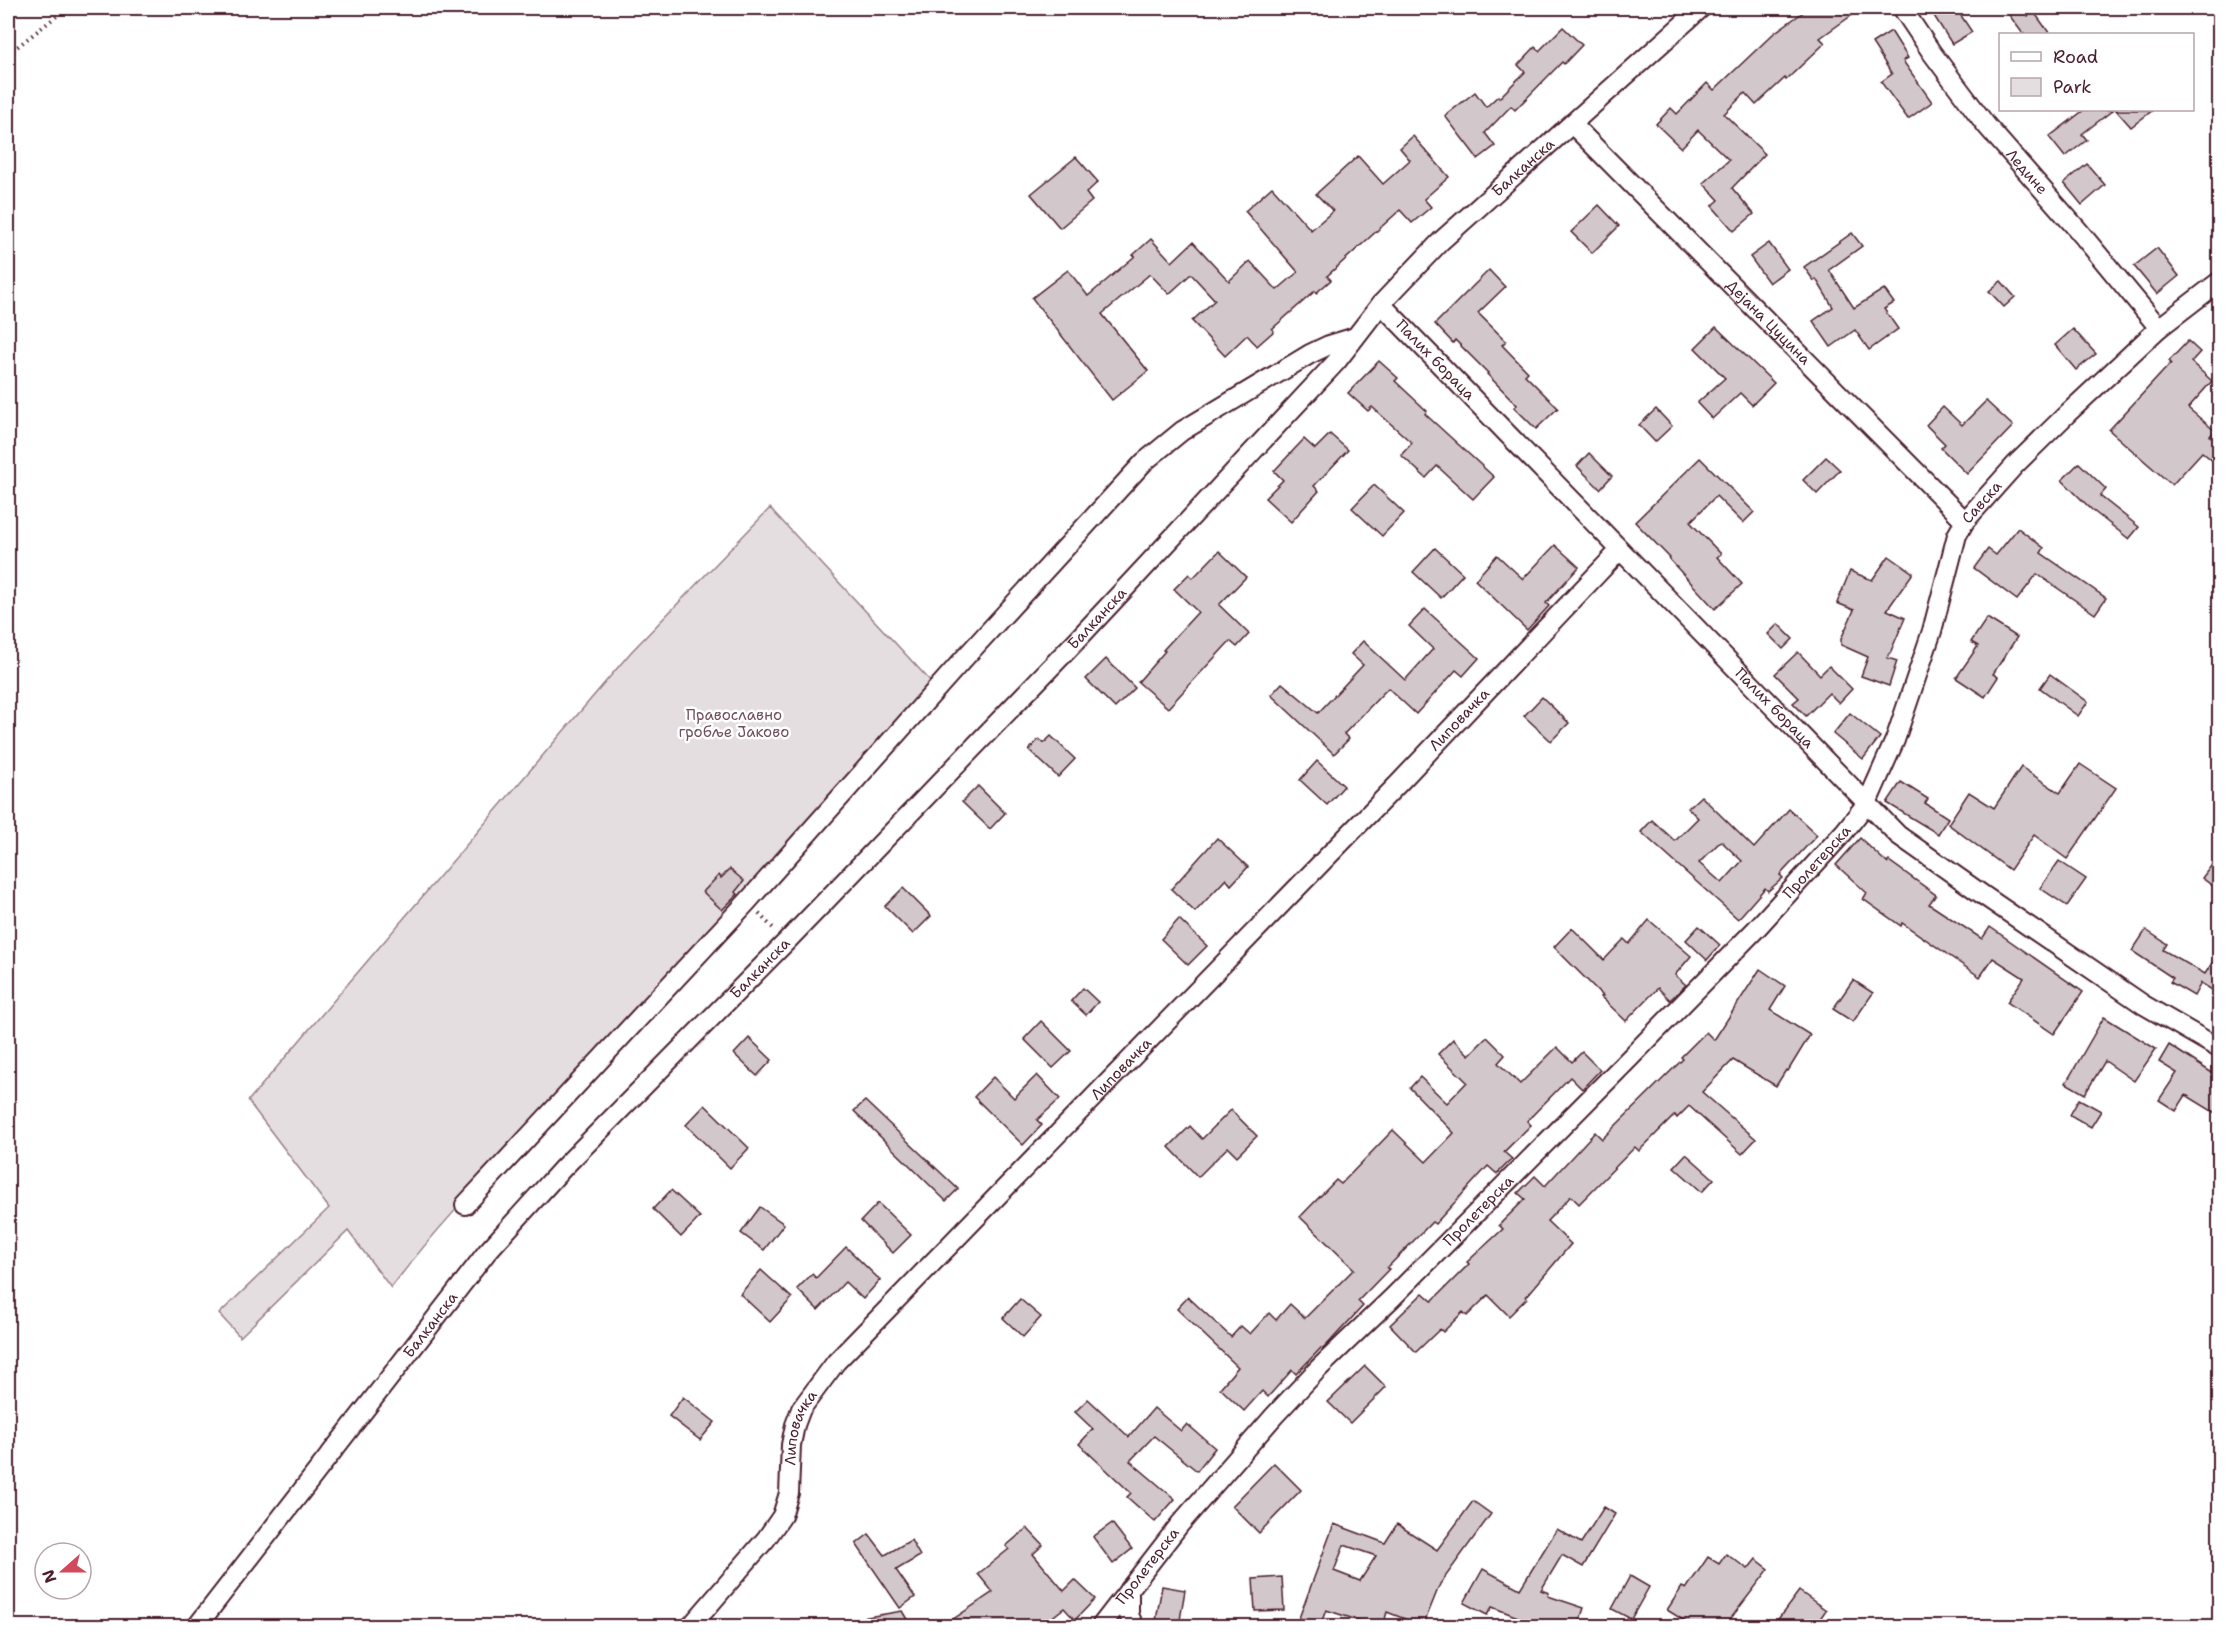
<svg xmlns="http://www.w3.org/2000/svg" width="2227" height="1634" font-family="'Shantell Sans',sans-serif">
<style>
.green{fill:#e5dee0;stroke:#987e86;stroke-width:1.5}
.building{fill:#d2c7cb;stroke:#4a1f2b;stroke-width:1.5;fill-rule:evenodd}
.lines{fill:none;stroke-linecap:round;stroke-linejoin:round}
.minor-casing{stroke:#4a1f2b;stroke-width:22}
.path{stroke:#4a1f2b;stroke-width:4;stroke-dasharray:1.5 4.5;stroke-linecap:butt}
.minor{stroke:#fff;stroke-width:18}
.labels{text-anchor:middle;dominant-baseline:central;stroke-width:5;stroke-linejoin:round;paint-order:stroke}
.street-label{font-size:15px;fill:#4a1f2b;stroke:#fff}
.park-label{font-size:15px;fill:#714f58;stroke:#fff}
</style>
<rect width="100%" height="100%" fill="#fff"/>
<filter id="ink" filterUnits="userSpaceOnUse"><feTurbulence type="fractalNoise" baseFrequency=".0167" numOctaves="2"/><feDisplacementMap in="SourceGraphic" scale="12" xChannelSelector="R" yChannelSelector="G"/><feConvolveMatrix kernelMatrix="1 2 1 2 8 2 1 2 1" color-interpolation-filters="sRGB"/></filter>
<g filter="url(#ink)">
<path class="green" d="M770,508L935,686L519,1142C474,1189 430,1236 391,1288L348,1231L240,1337L219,1314L329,1208L248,1101L631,652Z"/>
<g class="building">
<polygon points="1809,8 1862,8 1820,38 1825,43 1786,80 1785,78 1756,105 1745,93 1724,114 1765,154 1732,188 1754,214 1734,231 1712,206 1719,200 1703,183 1729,160 1698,130 1681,148 1656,124 1671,108 1677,114 1707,83 1714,90 1774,33"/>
<polygon points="1929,8 1956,8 1972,32 1952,44"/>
<polygon points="2004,8 2022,8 2028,16 2034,12 2050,34 2023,34"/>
<polygon points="1563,27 1582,45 1564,64 1562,62 1515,110 1511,106 1485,133 1495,146 1478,159 1445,116 1475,92 1486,107 1498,96 1499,98 1525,72 1518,65 1535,47 1539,51"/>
<polygon points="1891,31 1908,58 1903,61 1932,102 1908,119 1881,82 1892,74 1872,43"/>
<polygon points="2084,110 2113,110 2082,134 2087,140 2065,157 2049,137"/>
<polygon points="2116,110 2153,110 2131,127"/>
<polygon points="1413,136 1449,177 1424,199 1431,207 1412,223 1400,210 1327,276 1331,280 1316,293 1315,291 1272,329 1274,331 1257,346 1247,335 1225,356 1192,321 1215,300 1191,274 1169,294 1150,274 1102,314 1148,371 1112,400 1032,298 1068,270 1088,296 1135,256 1133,255 1151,239 1172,262 1193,242 1229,281 1250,261 1277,290 1298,272 1245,211 1272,187 1311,230 1333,211 1316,194 1358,156 1383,184 1410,160 1400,148"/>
<polygon points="1076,157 1098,182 1086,193 1092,201 1060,228 1031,194"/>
<polygon points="2087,164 2105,185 2082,205 2064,183"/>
<polygon points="1599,205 1619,226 1592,253 1571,232"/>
<polygon points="1852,233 1862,246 1829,270 1854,308 1884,289 1894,303 1884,309 1898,329 1869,350 1855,330 1831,347 1813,321 1833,307 1816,279 1814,281 1804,267"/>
<polygon points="1769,243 1788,269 1769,283 1750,257"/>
<polygon points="2157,248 2179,276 2157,294 2134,266"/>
<polygon points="1489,270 1505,287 1478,313 1506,341 1502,345 1528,372 1525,375 1558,408 1536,429 1514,407 1517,405 1487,374 1488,373 1455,340 1453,343 1435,324"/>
<polygon points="2001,281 2015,297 2004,307 1989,291"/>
<polygon points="1716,327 1774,383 1752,405 1740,393 1712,419 1697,403 1725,378 1695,348"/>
<polygon points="2073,329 2096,354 2076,370 2055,345"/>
<polygon points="2188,341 2200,352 2191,362 2212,381 2188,408 2215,431 2210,436 2220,444 2220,467 2202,452 2172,485 2109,430 2171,363 2169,361"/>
<polygon points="1379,361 1398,378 1395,381 1427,411 1425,414 1494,477 1473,499 1437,466 1426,478 1401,455 1412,443 1372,407 1368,411 1348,393"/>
<polygon points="1986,401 2013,426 1967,474 1941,448 1945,444 1926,425 1943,407 1962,425"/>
<polygon points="1656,409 1672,426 1655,442 1639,425"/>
<polygon points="1330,434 1348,450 1314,486 1319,491 1291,522 1265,498 1283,480 1274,471 1304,439 1315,449"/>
<polygon points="1589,453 1612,476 1600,489 1577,466"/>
<polygon points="1826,457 1840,470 1817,494 1803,480"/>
<polygon points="1700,458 1754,512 1743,523 1716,496 1690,522 1721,554 1717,557 1742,584 1715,609 1669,559 1670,558 1635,522"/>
<polygon points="2079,463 2106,489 2100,496 2139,527 2129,539 2092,510 2062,480"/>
<polygon points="1374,485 1404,513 1382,536 1352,508"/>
<polygon points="2018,528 2044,548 2041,553 2106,598 2095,614 2037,574 2017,600 1974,568 1988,549 1996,555"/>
<polygon points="1555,545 1579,567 1546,603 1549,606 1527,630 1475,580 1497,555 1523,579"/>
<polygon points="1435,548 1463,574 1441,598 1413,572"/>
<polygon points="1219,551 1246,577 1219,605 1249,634 1237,647 1230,641 1168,708 1138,682 1165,651 1163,650 1198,612 1174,589 1189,574 1193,578"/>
<polygon points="1889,556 1913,573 1887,610 1905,618 1888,658 1897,661 1889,686 1861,676 1868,657 1841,645 1841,639 1854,610 1837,603 1850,571 1872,580"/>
<polygon points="1425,609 1479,658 1463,676 1456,670 1416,714 1388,688 1344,734 1349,739 1334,754 1271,695 1282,683 1318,713 1363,665 1351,654 1363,641 1405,680 1433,649 1409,626"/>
<polygon points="1987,618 2017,637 1993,674 1998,677 1985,697 1956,678 1978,646 1971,642"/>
<polygon points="1778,624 1793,639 1783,649 1768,634"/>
<polygon points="1798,652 1820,675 1829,666 1852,689 1839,703 1829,693 1806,716 1793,703 1799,698 1775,674"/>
<polygon points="1106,659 1135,688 1115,708 1086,679"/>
<polygon points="2050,674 2088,702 2078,716 2040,688"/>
<polygon points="1542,697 1569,723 1551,741 1524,716"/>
<polygon points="1850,713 1880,737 1863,759 1833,734"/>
<polygon points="1051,736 1075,759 1058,777 1029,750 1039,739 1044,743"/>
<polygon points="1317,761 1344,786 1327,805 1300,780"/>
<polygon points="2080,764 2116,788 2067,859 2034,835 2010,870 1948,824 1969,792 1994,808 2021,767 2060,793"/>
<polygon points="1901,782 1928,799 1925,803 1948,818 1938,834 1887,803"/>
<polygon points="978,786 1005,813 990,829 962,802"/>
<path d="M1701,796L1754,848L1789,809L1817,835L1780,875L1783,878L1768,891L1765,888L1738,919L1641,832L1652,820L1675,841L1698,818L1688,808ZM1721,841L1742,861L1722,883L1699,863Z"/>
<polygon points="1217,838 1248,867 1231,885 1226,879 1195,912 1171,889"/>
<polygon points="1860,838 1887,863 1889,861 1936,895 1929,904 1982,939 1990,927 2083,992 2054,1034 2007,1002 2024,978 1993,958 1980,977 1902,923 1901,926 1863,899 1867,893 1836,865"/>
<polygon points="2220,854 2220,891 2202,878"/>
<polygon points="2059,861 2086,879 2067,906 2040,888"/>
<polygon points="730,869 744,881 735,892 738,894 722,910 703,892 719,875 721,878"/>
<polygon points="903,888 931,916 913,934 885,906"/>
<polygon points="1179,919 1207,946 1188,965 1161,939"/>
<polygon points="1649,920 1691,956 1675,975 1686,985 1670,1000 1658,988 1626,1021 1601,997 1603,996 1554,947 1572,928 1604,960 1624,939 1629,944"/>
<polygon points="1699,926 1720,945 1707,960 1686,940"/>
<polygon points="2146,930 2167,944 2163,950 2205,974 2220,950 2220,995 2201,983 2194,996 2170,982 2173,978 2132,951"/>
<polygon points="1760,969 1785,986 1770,1010 1810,1035 1788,1071 1786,1070 1776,1086 1733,1060 1702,1092 1756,1139 1742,1154 1689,1106 1677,1118 1675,1115 1639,1151 1635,1147 1579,1204 1571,1196 1547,1221 1571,1244 1526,1297 1527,1298 1509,1316 1488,1295 1467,1316 1463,1312 1443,1332 1440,1329 1416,1352 1390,1325 1423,1293 1432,1301 1469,1264 1467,1262 1503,1229 1499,1225 1525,1199 1518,1193 1535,1176 1545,1186 1595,1132 1602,1139 1683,1059 1681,1057 1706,1032 1714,1040"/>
<polygon points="1853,980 1873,993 1853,1022 1833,1009"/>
<polygon points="1083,988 1098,1002 1086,1015 1071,1001"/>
<polygon points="2104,1017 2156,1049 2134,1081 2105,1061 2085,1094 2066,1083"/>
<polygon points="1041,1021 1071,1051 1053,1068 1024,1039"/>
<polygon points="1487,1037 1505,1055 1498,1063 1520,1084 1557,1047 1572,1062 1582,1052 1600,1070 1582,1089 1570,1077 1527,1121 1531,1125 1504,1152 1512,1159 1497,1174 1488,1166 1435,1224 1432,1222 1387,1268 1389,1269 1358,1301 1363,1306 1323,1349 1321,1348 1296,1374 1292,1370 1268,1397 1262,1391 1244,1411 1220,1388 1238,1367 1177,1309 1188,1297 1231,1337 1241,1326 1250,1334 1269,1313 1276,1320 1290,1304 1305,1318 1354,1269 1300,1217 1336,1180 1341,1184 1393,1130 1426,1162 1454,1133 1410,1088 1420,1077 1447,1103 1467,1082 1438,1054 1453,1039 1469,1055"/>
<polygon points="749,1038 772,1060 757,1076 734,1054"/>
<polygon points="2169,1045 2220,1078 2220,1116 2186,1095 2176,1111 2159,1100 2177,1073 2159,1062"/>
<polygon points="1037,1075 1060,1099 1037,1120 1042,1125 1023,1145 974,1097 993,1077 1014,1098"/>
<polygon points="2079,1099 2101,1111 2091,1127 2070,1115"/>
<polygon points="865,1101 958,1189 946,1201 854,1111"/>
<polygon points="705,1105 749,1148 730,1168 686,1125"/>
<polygon points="1231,1110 1257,1136 1237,1156 1228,1147 1198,1177 1169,1147 1190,1126 1202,1139"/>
<polygon points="1686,1154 1714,1179 1702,1192 1674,1167"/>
<polygon points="671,1190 700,1217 681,1237 653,1209"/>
<polygon points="878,1203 911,1235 893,1253 861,1221"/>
<polygon points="760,1207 784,1224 764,1250 741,1233"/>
<polygon points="846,1247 880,1280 863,1299 845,1282 818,1310 797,1289 812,1274 816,1278"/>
<polygon points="761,1270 792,1298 770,1322 740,1294"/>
<polygon points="1020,1299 1041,1317 1023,1337 1003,1318"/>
<polygon points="1365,1366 1386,1387 1350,1423 1328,1402"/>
<polygon points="683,1397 715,1422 700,1440 669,1416"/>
<polygon points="1088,1399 1129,1437 1154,1408 1181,1431 1187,1424 1215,1448 1197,1471 1154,1436 1130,1461 1175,1499 1155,1522 1127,1497 1131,1493 1079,1444 1093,1429 1075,1412"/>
<polygon points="1274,1463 1301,1490 1259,1533 1232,1506"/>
<path d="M1473,1501L1491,1514L1440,1584L1423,1626L1387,1612L1383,1626H1376L1326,1610L1320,1626L1299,1618L1334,1524L1385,1543L1397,1524L1437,1550ZM1344,1545L1376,1556L1360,1581L1334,1571Z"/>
<polygon points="1604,1507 1615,1514 1583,1567 1562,1555 1541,1590 1549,1593 1548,1596 1584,1608 1578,1626 1541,1626 1492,1607 1487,1615 1464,1603 1483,1569 1520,1589 1557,1529 1581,1543"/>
<polygon points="1112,1523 1132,1549 1113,1564 1093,1537"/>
<polygon points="1027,1528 1043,1545 1033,1554 1064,1591 1075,1580 1095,1599 1075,1620 1064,1608 1041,1626 943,1626 993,1592 978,1574 1009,1549 1006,1546"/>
<polygon points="869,1534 885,1555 911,1540 920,1556 896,1570 915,1597 900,1608 856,1544"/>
<polygon points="1726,1554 1748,1569 1756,1559 1769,1569 1725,1626 1693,1626 1667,1610 1682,1587 1686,1589 1708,1557 1719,1564"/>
<polygon points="1630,1576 1649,1587 1631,1619 1612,1609"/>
<polygon points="1282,1577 1284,1610 1255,1611 1253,1579"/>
<polygon points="1162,1586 1185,1590 1179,1626 1155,1626"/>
<polygon points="1799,1591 1826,1610 1815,1626 1773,1626"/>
<polygon points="902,1611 911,1626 862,1626 862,1618"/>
</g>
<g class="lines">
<defs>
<g id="minor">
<path id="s1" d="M1902,8L1932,53L1986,125L2078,230L2159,328"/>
<path id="s2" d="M1572,124L1965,521"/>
<path id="s3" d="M1381,304L1898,835L1983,895L2144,1005L2220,1049"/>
<polyline points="465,1205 747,902 959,664 1144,462 1182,431 1310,354 1329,345 1355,337"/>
<polyline points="1129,1589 1129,1615 1134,1626"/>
<path id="s4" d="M197,1626L487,1252L563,1168L787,941L1077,640L1337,361L1381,304L1441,241L1701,8"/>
<path id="s5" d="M691,1626L766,1539L782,1516L789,1493L791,1445L795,1425L801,1409L836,1362L1399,783L1620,550"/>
<path id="s6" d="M1101,1626L1180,1524L1274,1416L1318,1369L1392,1298L1623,1065L1756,929L1844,832L1867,803L1895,740L1932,631L1957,535L1965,521L2015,465L2068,413L2159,328L2220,281"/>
</g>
</defs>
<use href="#minor" class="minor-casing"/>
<g class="path">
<polyline points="8,54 67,8"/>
<polyline points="759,914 775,930"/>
</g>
<use href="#minor" class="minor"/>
</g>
</g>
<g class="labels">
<g class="street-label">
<text stroke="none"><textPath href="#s4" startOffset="1974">Балканска</textPath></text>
<text stroke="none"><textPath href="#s1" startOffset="206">Ледине</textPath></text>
<text stroke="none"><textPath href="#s2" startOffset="279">Дејана Цуцина</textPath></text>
<text stroke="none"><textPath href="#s3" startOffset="78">Палих бораца</textPath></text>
<text stroke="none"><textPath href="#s6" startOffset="1450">Савска</textPath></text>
<text stroke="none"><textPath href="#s4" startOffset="1353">Балканска</textPath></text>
<text stroke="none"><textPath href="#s3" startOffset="564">Палих бораца</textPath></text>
<text stroke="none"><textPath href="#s5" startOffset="1206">Липовачка</textPath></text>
<text stroke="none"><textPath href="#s6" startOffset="1048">Пролетерска</textPath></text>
<text stroke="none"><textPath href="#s4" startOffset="867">Балканска</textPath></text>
<text stroke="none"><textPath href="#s5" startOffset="720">Липовачка</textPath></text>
<text stroke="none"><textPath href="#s6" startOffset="562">Пролетерска</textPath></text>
<text stroke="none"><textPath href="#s4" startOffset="381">Балканска</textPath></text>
<text stroke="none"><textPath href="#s5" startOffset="234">Липовачка</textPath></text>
<text stroke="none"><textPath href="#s6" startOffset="76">Пролетерска</textPath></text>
</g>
<g class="park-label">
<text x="734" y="715">Православно<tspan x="734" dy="17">гробље Јаково</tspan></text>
</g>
</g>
<rect width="2227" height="1634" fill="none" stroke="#fff" stroke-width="30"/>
<rect x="15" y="15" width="2197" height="1604" fill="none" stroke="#4a1f2b" stroke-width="2" filter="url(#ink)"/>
<rect x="1999" y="33" width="195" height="78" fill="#ffffff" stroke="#b7a5aa" stroke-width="1.5"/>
<rect x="2011" y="52" width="30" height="9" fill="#ffffff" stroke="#b7a5aa" stroke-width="1.5"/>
<text x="2053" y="63" font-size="18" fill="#4a1f2b">Road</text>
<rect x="2011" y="78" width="30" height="18" fill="#e5dee0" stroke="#b7a5aa" stroke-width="1.5"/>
<text x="2053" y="93" font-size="18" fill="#4a1f2b">Park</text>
<g transform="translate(63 1571) rotate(249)"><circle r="28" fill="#ffffff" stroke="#b7a5aa" stroke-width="1.5"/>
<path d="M0-4.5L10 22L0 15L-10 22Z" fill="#d1495b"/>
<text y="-9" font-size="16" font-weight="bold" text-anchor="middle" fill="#4a1f2b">N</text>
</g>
</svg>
